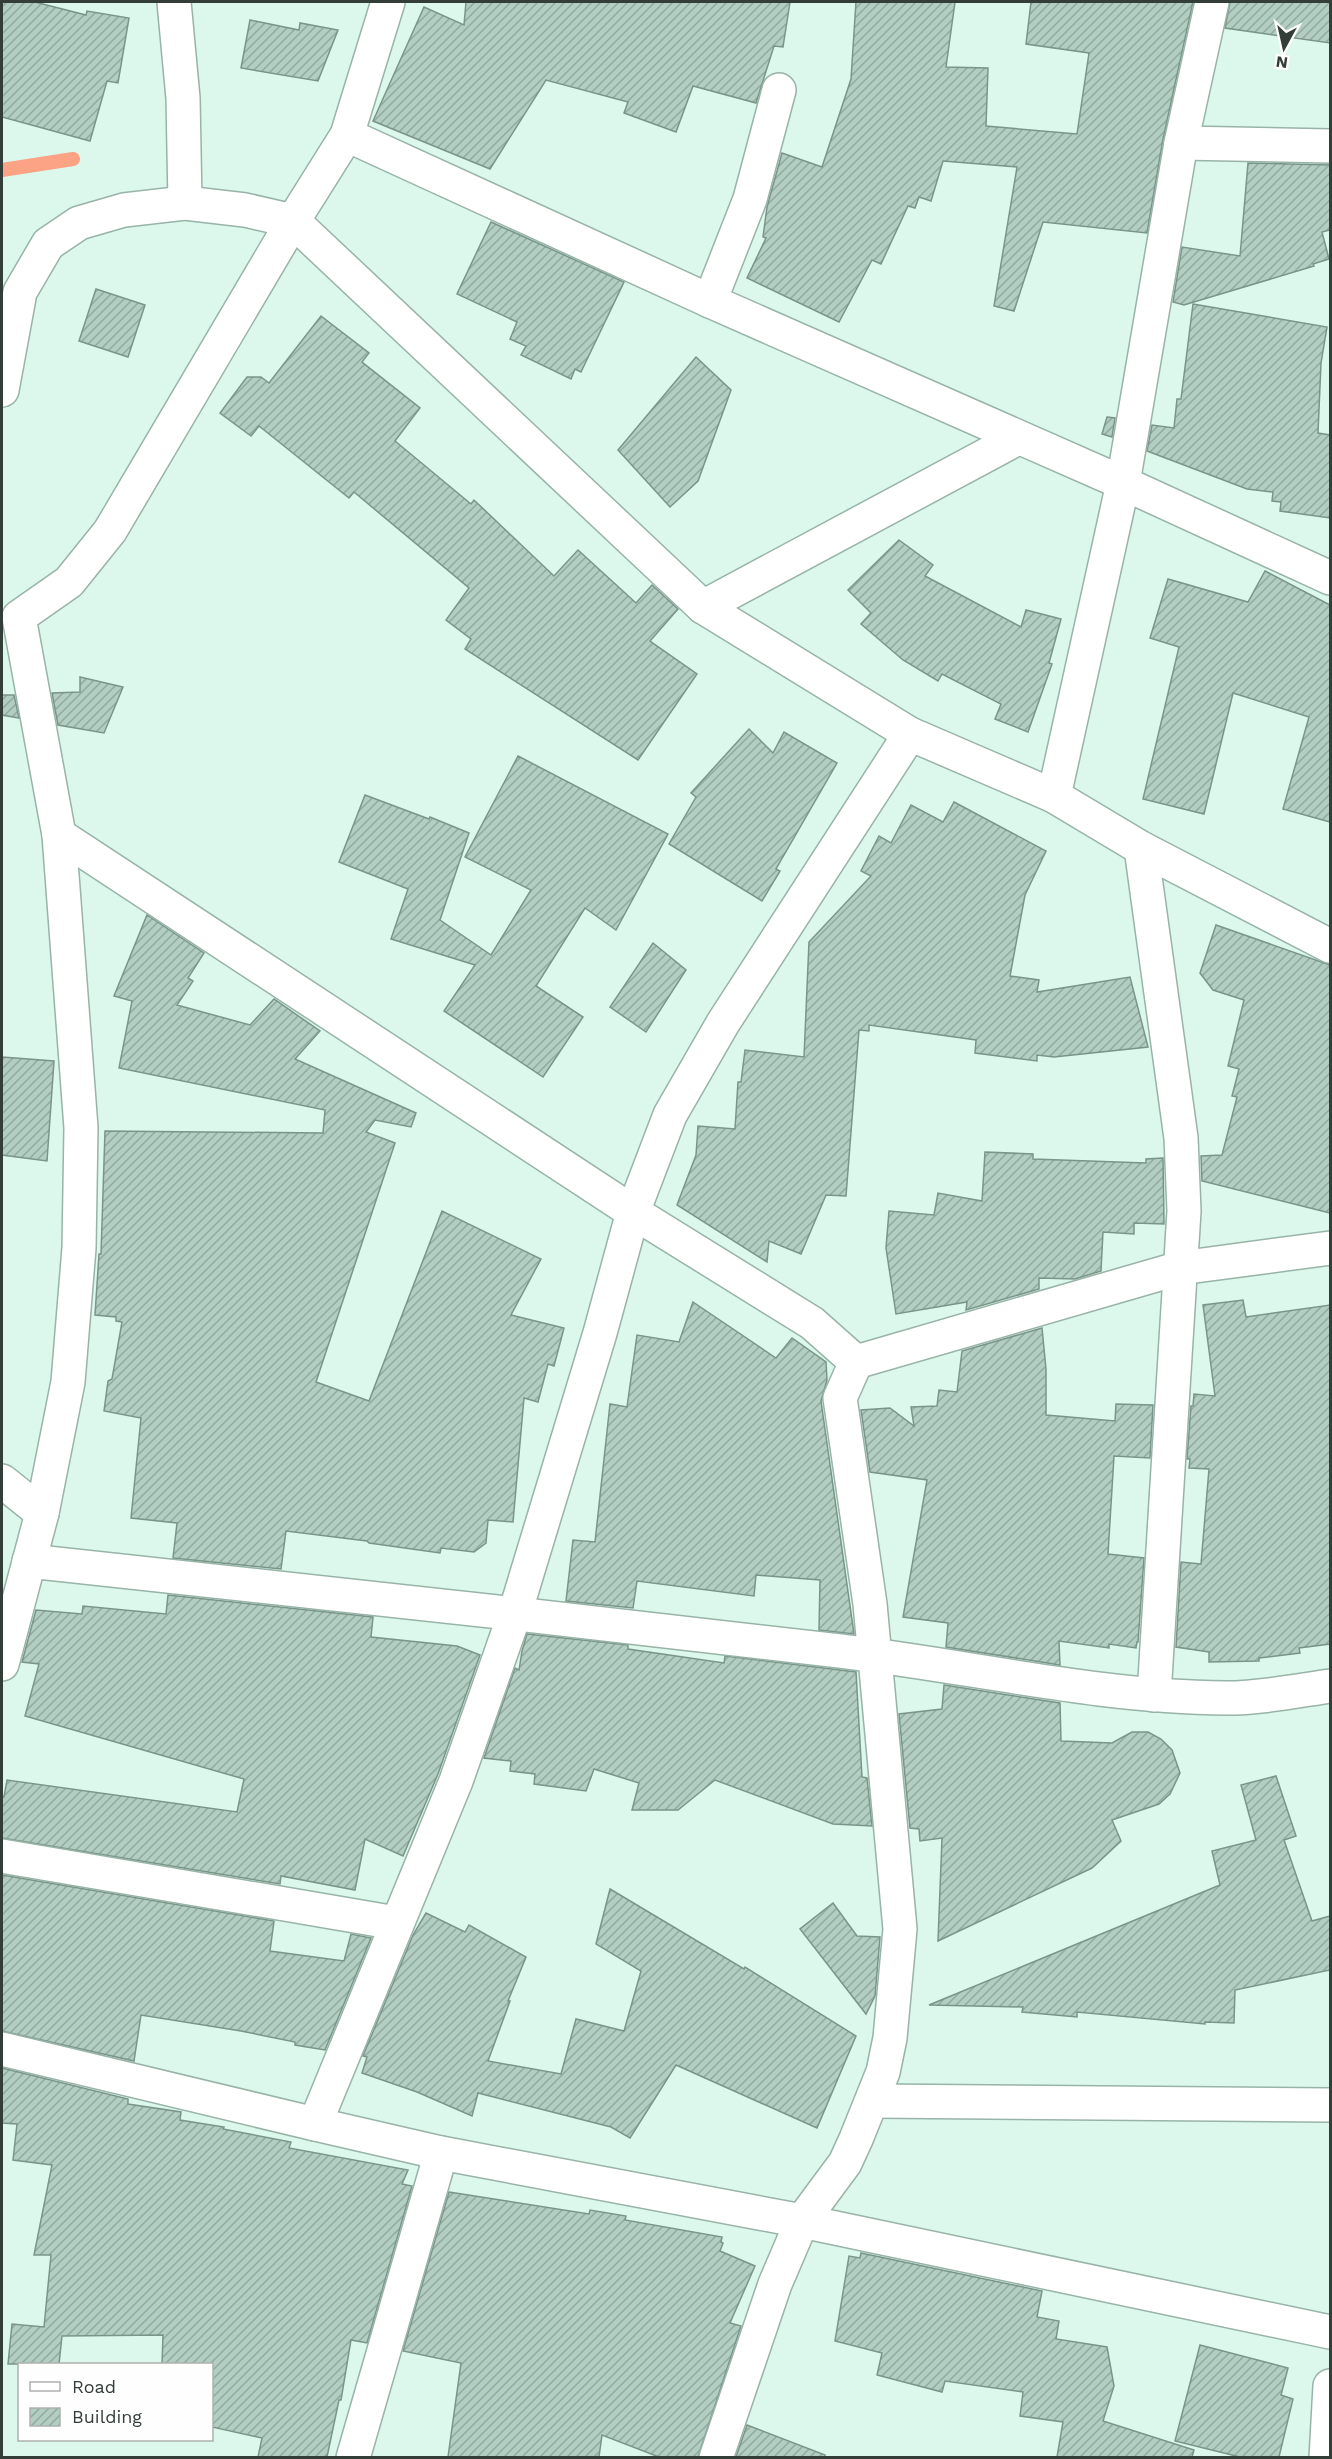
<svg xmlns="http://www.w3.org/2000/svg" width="1332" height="2459" font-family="'Work Sans',sans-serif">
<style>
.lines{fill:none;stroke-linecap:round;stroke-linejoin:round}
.stream{stroke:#fca285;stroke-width:14}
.building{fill:url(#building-hatch);stroke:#7a9489;stroke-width:1.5}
.minor-casing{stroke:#98b3a7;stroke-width:36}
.minor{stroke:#fff;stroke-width:33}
</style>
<defs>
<pattern id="building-hatch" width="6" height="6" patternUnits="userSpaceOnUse" patternTransform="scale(1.5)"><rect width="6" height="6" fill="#b2cec2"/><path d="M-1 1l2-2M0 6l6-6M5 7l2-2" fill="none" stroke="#91a99f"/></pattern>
</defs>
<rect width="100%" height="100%" fill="#dcf8ec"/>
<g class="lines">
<polyline class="stream" points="2,170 73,159"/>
</g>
<g class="building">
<polygon points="2,2 35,2 86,15 87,11 129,18 118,83 107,81 90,141 2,117"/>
<polygon points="466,2 790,2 783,47 774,46 756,103 693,86 676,132 624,113 628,102 546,80 490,169 373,121 424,7 464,25"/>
<polygon points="856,2 955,2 946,67 988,68 986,126 1077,134 1089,53 1026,44 1031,2 1193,2 1163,139 1147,233 1043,222 1014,311 994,306 1017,167 943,161 931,201 919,197 915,208 908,206 881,264 872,260 839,322 747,278 766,238 763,237 767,207 782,153 822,167 851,79"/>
<polygon points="1230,2 1330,2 1330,43 1225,28"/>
<polygon points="250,20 299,30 300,23 338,30 318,81 241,68"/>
<polygon points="1248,163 1330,165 1330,230 1322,232 1329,259 1313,264 1314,266 1184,305 1173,302 1182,247 1240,256"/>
<polygon points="491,222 624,282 581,372 575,369 571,379 521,355 526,346 510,339 517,322 457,294"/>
<polygon points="96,289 145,305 128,357 79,341"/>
<polygon points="1193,304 1327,327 1321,363 1318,433 1330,435 1330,518 1280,511 1281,502 1272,501 1273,492 1247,489 1147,451 1152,425 1174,428 1177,399 1181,399"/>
<polygon points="321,316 369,353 362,362 420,408 395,441 471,504 474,500 554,576 578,550 636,603 652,585 678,609 650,641 697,674 638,760 465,649 471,639 446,620 469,588 354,492 349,498 259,426 251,436 220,413 247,377 261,377 269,383"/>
<polygon points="696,357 731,390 698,481 670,507 618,450"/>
<polygon points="1107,417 1115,418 1112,437 1102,434"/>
<polygon points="899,540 933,565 925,576 1021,627 1026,610 1061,619 1049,663 1052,664 1028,732 995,719 1001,704 942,674 938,681 903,660 861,624 871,613 848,590"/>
<polygon points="1265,571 1330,605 1330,822 1283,809 1309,717 1233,693 1204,814 1143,799 1179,647 1150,638 1168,579 1248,602"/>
<polygon points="80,677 123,687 104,733 58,725 52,693 80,692"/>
<polygon points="2,695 14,695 19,718 2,715"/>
<polygon points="749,729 773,753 784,732 837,763 776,869 780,871 762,901 669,844 696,797 691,793"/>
<polygon points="518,756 668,834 616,930 585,908 536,986 583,1017 543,1077 444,1011 475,965 391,939 408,889 339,862 365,795 429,819 430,817 469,833 440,920 491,955 531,890 465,857"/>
<polygon points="954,802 1046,851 1025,895 1010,976 1039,980 1037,992 1130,977 1148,1047 1054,1057 1037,1055 1037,1061 975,1053 976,1040 869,1025 869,1031 859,1030 846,1196 826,1195 801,1254 769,1241 767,1262 677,1205 696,1155 698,1126 735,1129 738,1082 741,1082 745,1050 804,1057 809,942 871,876 861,871 879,836 891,843 911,805 943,822"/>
<polygon points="147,915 204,953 188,978 193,981 177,1005 250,1025 274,999 320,1031 295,1059 416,1113 411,1127 375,1120 366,1132 395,1143 316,1382 369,1401 442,1211 541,1259 511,1315 564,1328 554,1366 548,1364 538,1402 524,1398 513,1522 488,1520 486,1543 474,1552 441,1548 440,1553 369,1543 367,1541 286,1531 281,1569 173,1558 177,1523 131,1518 141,1418 104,1411 108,1381 112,1379 122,1322 116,1321 116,1317 95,1315 99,1254 101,1254 105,1131 323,1133 325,1110 119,1068 132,1001 114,996"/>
<polygon points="1216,925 1330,965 1330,1213 1202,1181 1201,1156 1222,1155 1237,1097 1232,1096 1239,1069 1228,1066 1244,1000 1213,990 1200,973"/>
<polygon points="653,943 686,970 646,1032 610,1007"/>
<polygon points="2,1057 54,1061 47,1161 2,1155"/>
<polygon points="985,1152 1033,1154 1033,1159 1146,1163 1146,1159 1163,1158 1164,1224 1134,1223 1134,1234 1103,1232 1101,1271 1075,1279 1039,1278 1039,1289 966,1310 967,1302 896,1314 886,1248 889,1211 934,1215 938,1193 982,1201"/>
<polygon points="1243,1300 1246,1317 1330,1305 1330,1644 1299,1648 1300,1653 1259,1658 1259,1661 1209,1662 1209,1652 1176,1647 1181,1562 1201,1564 1209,1469 1189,1468 1190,1459 1187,1459 1191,1406 1193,1406 1194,1394 1215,1396 1203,1305"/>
<polygon points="693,1302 776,1358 792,1338 826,1362 827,1380 821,1401 854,1634 819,1630 820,1580 756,1575 754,1596 637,1581 633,1608 566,1601 573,1540 595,1542 610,1404 627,1407 637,1335 679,1342"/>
<polygon points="1042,1328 1046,1369 1046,1415 1115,1421 1116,1404 1153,1405 1150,1458 1114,1456 1108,1554 1144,1558 1138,1642 1137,1642 1136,1648 1109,1644 1109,1648 1059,1641 1060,1665 946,1647 948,1623 903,1617 927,1480 870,1472 861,1410 890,1408 914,1426 911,1407 937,1406 939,1390 957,1392 962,1351"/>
<polygon points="168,1595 373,1617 371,1637 457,1646 480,1655 438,1774 403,1856 365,1839 355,1890 281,1876 280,1884 2,1838 2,1796 4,1797 7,1780 237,1812 244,1779 25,1716 39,1664 22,1662 36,1610 82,1614 83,1606 166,1614"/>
<polygon points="527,1634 628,1645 628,1649 724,1663 725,1656 856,1672 862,1777 867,1778 872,1826 833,1824 715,1780 678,1810 632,1810 639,1783 594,1769 586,1791 534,1784 535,1774 510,1771 511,1761 484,1758 515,1668 519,1670 522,1651"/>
<polygon points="944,1685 1060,1703 1061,1741 1112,1743 1132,1732 1148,1732 1161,1739 1172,1750 1180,1773 1170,1794 1159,1804 1112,1820 1121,1841 1092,1868 938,1941 942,1838 920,1841 919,1829 910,1828 899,1714 942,1709"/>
<polygon points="1276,1776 1296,1836 1284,1840 1312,1921 1330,1916 1330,1970 1235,1990 1234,2023 1205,2022 1205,2024 1077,2012 1077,2017 1022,2012 1023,2007 929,2005 1220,1885 1212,1851 1256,1840 1241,1785"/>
<polygon points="2,1875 274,1921 270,1951 344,1961 351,1934 371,1938 325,2050 295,2045 295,2042 241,2031 141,2015 134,2061 2,2031"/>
<polygon points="610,1889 744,1969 745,1967 856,2036 817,2128 676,2065 630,2138 611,2127 478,2093 472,2116 417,2092 362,2073 367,2057 363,2056 413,1935 426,1913 465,1932 469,1925 526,1957 508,2001 510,2001 488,2061 561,2074 576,2019 624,2031 641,1971 596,1944"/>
<polygon points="833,1903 857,1936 880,1937 875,1996 866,2014 800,1929"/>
<polygon points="2,2068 128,2099 128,2104 181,2112 180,2120 224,2127 223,2129 291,2142 289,2148 408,2170 402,2184 412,2186 367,2343 351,2340 341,2400 339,2400 327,2457 258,2457 262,2438 212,2427 212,2364 162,2364 163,2335 62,2336 59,2364 8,2364 12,2324 44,2327 51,2255 34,2255 52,2165 13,2160 17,2124 2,2123"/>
<polygon points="449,2192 589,2214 590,2210 626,2216 625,2220 722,2237 721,2242 723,2243 720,2251 755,2266 730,2323 741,2326 698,2457 659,2457 602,2435 599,2457 448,2457 461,2363 403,2351"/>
<polygon points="861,2253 1042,2291 1037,2317 1059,2321 1056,2339 1107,2347 1114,2386 1103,2421 1194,2450 1192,2457 1057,2457 1063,2422 1020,2416 1023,2392 945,2381 942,2392 877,2375 882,2353 835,2341 849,2256 860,2258"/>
<polygon points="1200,2345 1288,2368 1281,2395 1293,2399 1279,2457 1240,2457 1175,2441"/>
<polygon points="747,2425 825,2455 825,2457 736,2457"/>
</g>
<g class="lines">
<defs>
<g id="minor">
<polyline points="174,2 183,98 185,203"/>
<polyline points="347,135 710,301 1123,483 1330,578"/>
<polyline points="1181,143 1330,146"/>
<polyline points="710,301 750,199 779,90"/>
<polyline points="2,390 20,292 48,244 79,223 124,210 185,203 245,210 293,221 703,607 910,734 1054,796 1141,848 1330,946"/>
<polyline points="703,607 1018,438"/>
<polyline points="1054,796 1123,483 1181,143 1212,2"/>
<polyline points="59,835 633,1212 812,1323 856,1362 840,1398 870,1604 900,1929 890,2038 883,2072 856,2139 845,2163 802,2221 775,2284 716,2458"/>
<polyline points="1141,848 1181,1138 1184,1211 1154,1695"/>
<polyline points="856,1362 1180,1268 1330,1248"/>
<polyline points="2,1481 42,1513"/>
<path d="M29,1561C299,1590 570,1619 840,1651C969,1666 1096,1697 1226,1698C1261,1698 1296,1691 1330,1686"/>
<polyline points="2,1664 42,1513 68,1382 79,1248 81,1128 59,835 19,617 69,582 110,531 293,221 347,135 388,2"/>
<polyline points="2,1856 396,1923"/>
<polyline points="2,2049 315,2124 456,1781 515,1613 600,1333 633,1212 670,1115 723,1023 910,734"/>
<polyline points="873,2101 1330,2105"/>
<polyline points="315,2124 441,2153 802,2221 1330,2332"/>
<polyline points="353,2458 441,2153"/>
<polyline points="1326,2458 1330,2386"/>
</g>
</defs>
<use href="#minor" class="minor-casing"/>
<use href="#minor" class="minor"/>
</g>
<rect width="1332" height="2459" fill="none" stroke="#333e39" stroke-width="6"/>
<rect x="18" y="2363" width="195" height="78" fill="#fefefe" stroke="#adb1af" stroke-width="1.5"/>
<rect x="30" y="2382" width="30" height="9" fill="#ffffff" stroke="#adb1af" stroke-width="1.5"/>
<text x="72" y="2393" font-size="18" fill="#333e39">Road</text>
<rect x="30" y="2408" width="30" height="18" fill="url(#building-hatch)" stroke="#adb1af" stroke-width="1.5"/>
<text x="72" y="2423" font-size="18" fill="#333e39">Building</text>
<g transform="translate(1284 48) rotate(188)" stroke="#fefefe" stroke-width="4.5" paint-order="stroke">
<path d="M0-4.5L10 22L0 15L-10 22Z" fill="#333e39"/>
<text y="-9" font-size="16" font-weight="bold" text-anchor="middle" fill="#333e39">N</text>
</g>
</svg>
